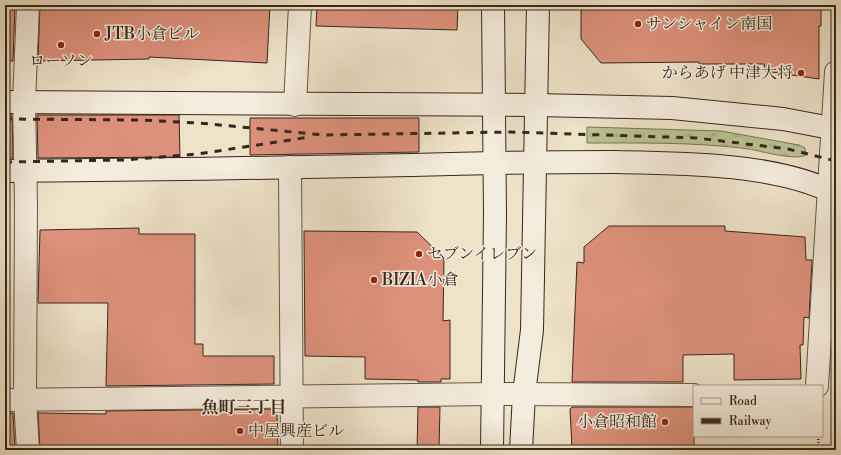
<svg xmlns="http://www.w3.org/2000/svg" width="841" height="455" font-family="'Libre Bodoni','Noto Serif JP',serif">
<style>
.grass{fill:url(#grass-tufts);stroke:#787558}
.building{fill:#dd917c;stroke:#37271b}
.lines{fill:none;stroke-linecap:round;stroke-linejoin:round}
.street-casing{stroke:#655646;stroke-width:24}
.secondary-casing{stroke:#37271b;stroke-width:24}
.path{stroke:#37271b;stroke-width:2.5;stroke-dasharray:1 2;stroke-linecap:butt}
.street{stroke:#f4ecdc;stroke-width:22}
.secondary{stroke:#f4ecdc;stroke-width:22}
.rail{stroke:#37271b;stroke-width:3;stroke-dasharray:7 7;stroke-linecap:butt}
.poi-dot{fill:#8f2418;stroke:#f4ecdc;stroke-width:1.5}
.labels{text-anchor:middle;dominant-baseline:central;stroke-width:3;stroke-linejoin:round;paint-order:stroke}
.poi-label{font-size:16px;fill:#37271b;stroke:#f4ecdc;text-anchor:start}
.neighbourhood-label{font-size:17px;font-weight:bold;fill:#37271b;stroke:#f4ecdc}
</style>
<defs>
<pattern id="grass-tufts" width="24" height="20" patternUnits="userSpaceOnUse"><rect width="24" height="20" fill="#bac395"/><path d="M3 7l-1-3M5 7V3M7 7l1-3M15 17l-1-3M17 17v-4M19 17l1-3" fill="none" stroke="#989e79"/></pattern>
</defs>
<rect width="100%" height="100%" fill="#eee2c9"/>
<filter id="stains"><feTurbulence type="fractalNoise" baseFrequency=".005" numOctaves="4"/><feColorMatrix values="0 0 0 0 .2 0 0 0 0 .09 0 0 0 0 .02 0 0 0 .5 -.17"/></filter>
<radialGradient id="worn" r=".72"><stop offset=".6" stop-color="#630" stop-opacity="0"/><stop offset="1" stop-color="#630" stop-opacity=".3"/></radialGradient>
<path class="grass" d="M587,127L721,131L799,145L805,148L806,155C796,161 761,151 749,149C695,142 641,143 587,143Z"/>
<g class="building">
<polygon points="5,5 15,5 13,61 5,61"/>
<polygon points="40,5 74,5 74,9 172,6 172,5 270,5 267,63 149,57 149,59 38,61"/>
<polygon points="317,5 458,5 457,30 316,26"/>
<polygon points="581,5 821,5 821,26 819,26 819,79 765,71 764,64 699,64 699,62 601,63 581,39"/>
<polygon points="5,114 12,115 13,158 5,158"/>
<polygon points="37,115 179,115 180,157 38,158"/>
<polygon points="250,118 419,118 419,152 250,155"/>
<polygon points="609,226 725,226 725,231 805,237 806,260 812,260 809,318 804,317 803,345 800,345 801,379 734,380 734,354 683,355 683,382 572,382 577,262 584,263 584,247"/>
<polygon points="139,228 139,234 195,234 195,344 203,344 203,356 274,356 274,384 106,386 108,303 38,303 40,230"/>
<polygon points="304,231 417,232 444,258 443,321 450,320 450,379 441,379 441,382 418,382 418,380 365,379 365,357 305,356"/>
<polygon points="418,407 440,407 439,450 417,450"/>
<polygon points="572,407 694,407 694,450 636,450 636,447 572,448 570,409"/>
<polygon points="274,409 274,413 277,413 278,450 40,449 38,413 106,414 106,411"/>
<polygon points="5,413 13,413 15,449 5,450"/>
</g>
<g class="lines">
<defs>
<g id="street">
<polyline points="295,105 300,5"/>
<polyline points="290,167 292,450"/>
<polyline points="817,386 836,72"/>
<polyline points="5,400 493,394 694,395"/>
<polyline points="28,450 25,399 26,205 24,102 28,5"/>
</g>
<g id="secondary">
<polyline points="5,102 536,105 672,108 783,119 836,129"/>
<path d="M5,171C141,170 276,168 412,165C479,163 546,162 614,162C679,163 778,163 836,194"/>
<polyline points="492,450 495,214 493,5"/>
<polyline points="521,450 524,394 532,330 538,5"/>
</g>
</defs>
<use href="#street" class="street-casing"/>
<use href="#secondary" class="secondary-casing"/>
<polyline class="path" points="818,436 819,450"/>
<use href="#street" class="street"/>
<use href="#secondary" class="secondary"/>
<g class="rail">
<polyline points="5,119 140,120 199,123 324,135 510,132 697,138 788,149 836,161"/>
<polyline points="5,162 124,160 198,154 310,137"/>
</g>
</g>
<g class="poi-dot">
<circle cx="638" cy="24" r="4"/>
<circle cx="97" cy="34" r="4"/>
<circle cx="61" cy="45" r="4"/>
<circle cx="801" cy="73" r="4"/>
<circle cx="419" cy="254" r="4"/>
<circle cx="374" cy="280" r="4"/>
<circle cx="665" cy="422" r="4"/>
<circle cx="240" cy="431" r="4"/>
</g>
<g class="labels">
<g class="poi-label">
<text x="646" y="24">サンシャイン南国</text>
<text x="105" y="34">JTB小倉ビル</text>
<text x="61" y="61" text-anchor="middle">ローソン</text>
<text x="793" y="73" text-anchor="end">からあげ 中津大将</text>
<text x="427" y="254">セブンイレブン</text>
<text x="382" y="280">BIZIA小倉</text>
<text x="657" y="422" text-anchor="end">小倉昭和館</text>
<text x="248" y="431">中屋興産ビル</text>
</g>
<g class="neighbourhood-label">
<text x="244" y="408">魚町三丁目</text>
</g>
</g>
<rect width="841" height="455" fill="none" stroke="#eee2c9" stroke-width="20"/>
<rect x="6" y="6" width="829" height="443" fill="none" stroke="#37271b" stroke-width="2"/>
<rect x="10" y="10" width="821" height="435" fill="none" stroke="#37271b"/>
<rect x="693" y="385" width="130" height="52" fill="#f4ecdc" stroke="#a89d8f"/>
<rect x="701" y="398" width="20" height="6" fill="#f4ecdc" stroke="#a89d8f"/>
<text x="729" y="405" font-size="12" fill="#37271b">Road</text>
<rect x="701" y="418" width="20" height="6" fill="#37271b" stroke="#a89d8f"/>
<text x="729" y="425" font-size="12" fill="#37271b">Railway</text>
<rect width="100%" height="100%" filter="url(#stains)"/>
<rect width="100%" height="100%" fill="url(#worn)"/>
</svg>
